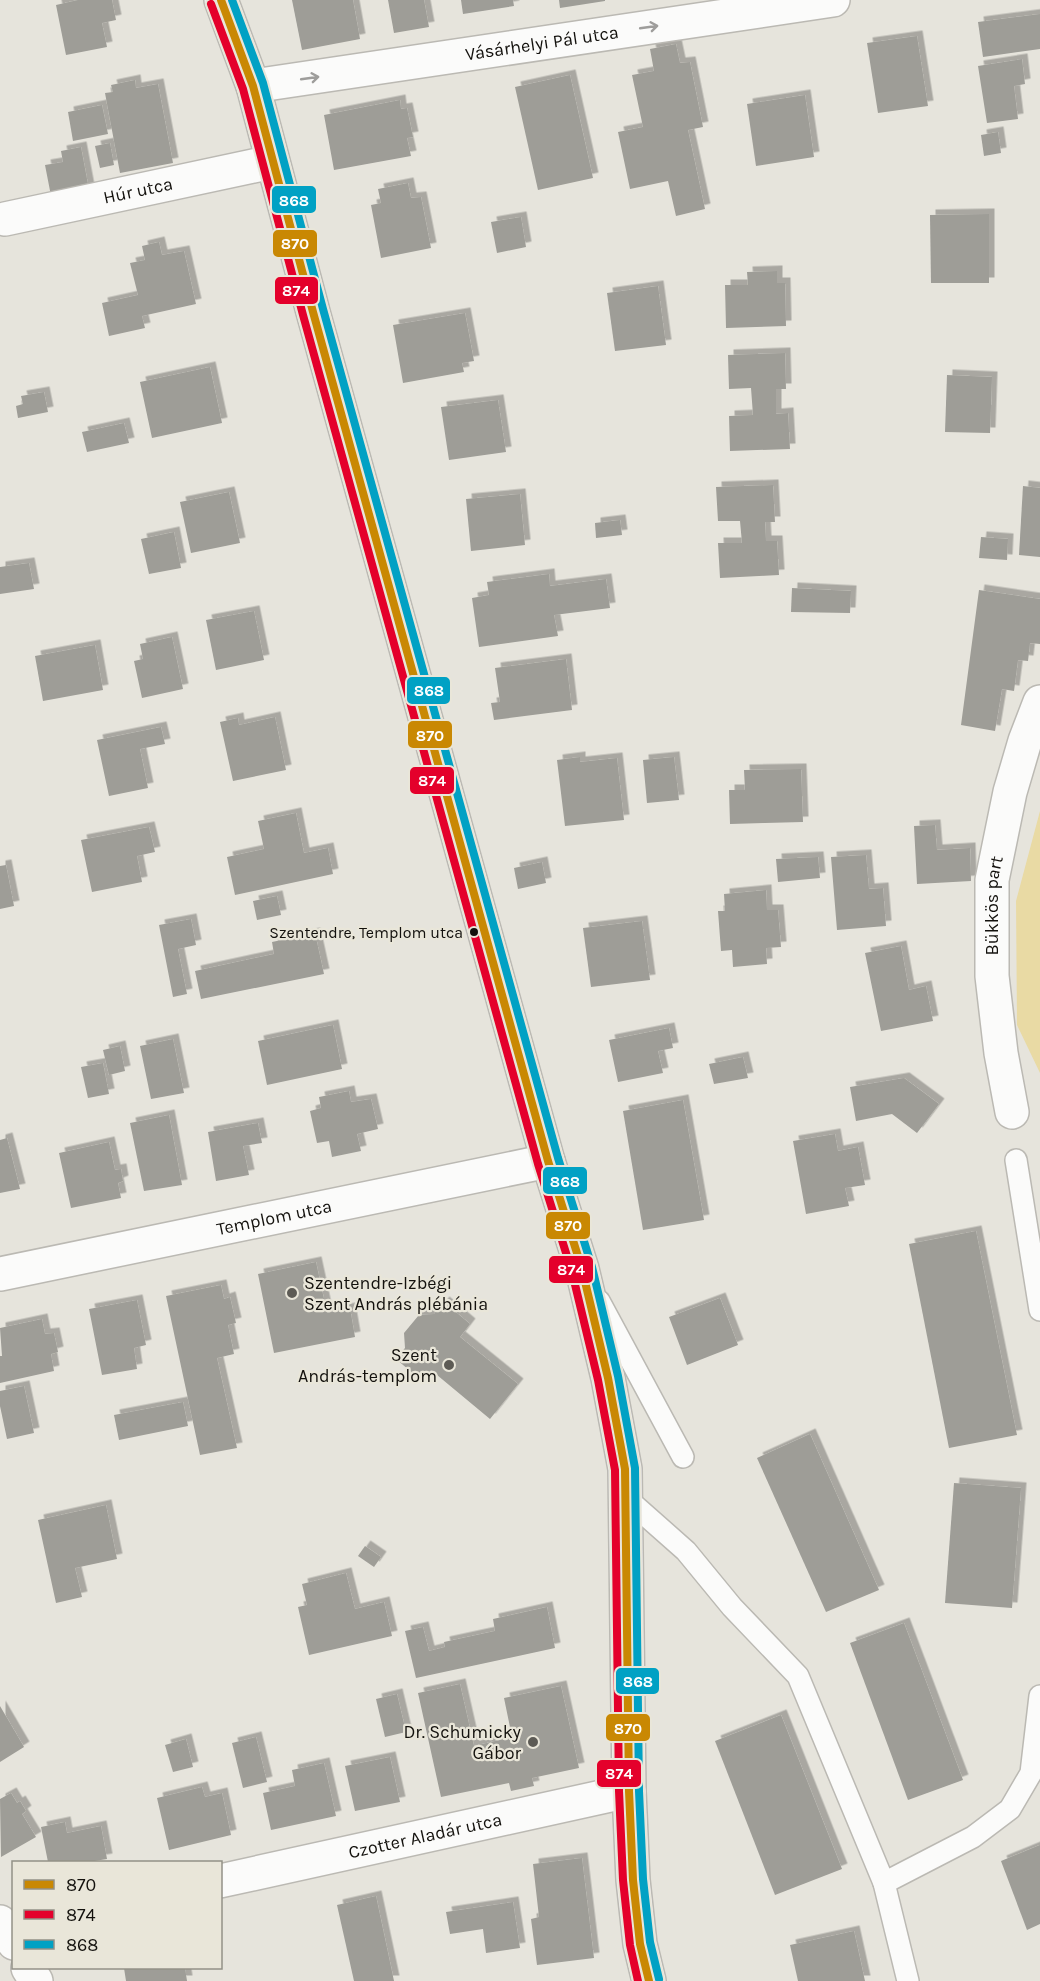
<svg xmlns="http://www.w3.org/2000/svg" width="1040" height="1981" font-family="Karla,sans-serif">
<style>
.green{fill:#e9daa4}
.building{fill:#9e9d97;filter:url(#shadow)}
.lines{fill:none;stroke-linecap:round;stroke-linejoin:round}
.service-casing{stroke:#bbb9b3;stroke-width:24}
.minor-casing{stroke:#bbb9b3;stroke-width:36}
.secondary-casing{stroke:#bbb9b3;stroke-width:36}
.service{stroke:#fbfbfa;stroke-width:21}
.minor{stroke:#fbfbfa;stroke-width:33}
.secondary{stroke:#f1eff0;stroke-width:33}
.bus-1-casing{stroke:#e9e6d9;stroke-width:12}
.bus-2-casing{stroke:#e9e6d9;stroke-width:12}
.bus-3-casing{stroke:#e9e6d9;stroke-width:12}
.bus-1{stroke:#c98803;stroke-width:8}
.bus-2{stroke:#e4002b;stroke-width:8}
.bus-3{stroke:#01a1c4;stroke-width:8}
.oneway{stroke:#9e9d9b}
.bus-dot{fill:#13110d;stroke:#e9e6d9;stroke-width:2}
.poi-dot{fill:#5d5b55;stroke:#e9e6d9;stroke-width:2}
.labels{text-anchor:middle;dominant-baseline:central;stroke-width:4.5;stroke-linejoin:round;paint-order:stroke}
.bus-label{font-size:16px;fill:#13110d;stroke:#e9e6d9;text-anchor:end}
.street-label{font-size:18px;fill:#13110d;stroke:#e9e6d9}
.poi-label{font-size:18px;fill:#13110d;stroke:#e9e6d9;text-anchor:end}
.line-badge{stroke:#e9e6d9;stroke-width:2}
.badge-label{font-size:16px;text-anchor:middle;font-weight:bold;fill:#fff}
</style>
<defs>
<filter id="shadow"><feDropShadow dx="5.5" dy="-5.5" stdDeviation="0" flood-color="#0004"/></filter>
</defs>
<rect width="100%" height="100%" fill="#e6e4dc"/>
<polygon class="green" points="1040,811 1040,1073 1017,1025 1016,901"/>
<g class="building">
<polygon points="78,0 112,0 116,20 102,23 107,47 66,55 56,5"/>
<polygon points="292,0 353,0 360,39 302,50"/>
<polygon points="388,0 424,0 429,27 394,33"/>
<polygon points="461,0 513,0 514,6 463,14"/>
<polygon points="559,0 605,0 605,1 560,8"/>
<polygon points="1040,14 1040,49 983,57 978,22"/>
<polygon points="917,36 928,106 878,113 867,43"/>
<polygon points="676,44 680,63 690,62 703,127 688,130 705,209 676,216 668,181 630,189 618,132 643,127 632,75 654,71 650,49"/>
<polygon points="1022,59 1025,84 1014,86 1018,119 987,123 978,66"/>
<polygon points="570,75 593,178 538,190 515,87"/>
<polygon points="135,80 136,88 158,84 173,163 120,173 105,93 113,92 111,85"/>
<polygon points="805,95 814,157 756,166 747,104"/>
<polygon points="400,100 401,109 407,108 413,137 407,138 411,156 334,170 324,115"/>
<polygon points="102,105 108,134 73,141 68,112"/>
<polygon points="998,132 1001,153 984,156 981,135"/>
<polygon points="110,143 114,165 100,168 95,146"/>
<polygon points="81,147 90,195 52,201 45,165 63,162 61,151"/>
<polygon points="408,183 411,198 421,197 431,248 381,258 371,205 381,203 378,189"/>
<polygon points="989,214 989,283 931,283 930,215"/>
<polygon points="521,217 526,247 497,253 491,222"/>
<polygon points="159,242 162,255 184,251 196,304 142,316 145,328 109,336 102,303 138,295 130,263 145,260 142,246"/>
<polygon points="777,271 777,283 785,283 786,326 726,328 725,285 748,285 747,272"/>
<polygon points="658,286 666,345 615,351 607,293"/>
<polygon points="465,313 474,361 462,363 464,372 403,383 393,325"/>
<polygon points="785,353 786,389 776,389 776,414 788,413 790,449 730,451 729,416 753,415 751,388 729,389 728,355"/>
<polygon points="210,367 222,423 152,438 140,382"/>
<polygon points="947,375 992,377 990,433 945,432"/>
<polygon points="44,392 48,412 18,418 16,406 23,404 21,396"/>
<polygon points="498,400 506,452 449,460 441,407"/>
<polygon points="124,423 129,443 87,452 82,432"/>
<polygon points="773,485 775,522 765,522 766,541 777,541 779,575 720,578 718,543 742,543 740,521 718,521 716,487"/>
<polygon points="1023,486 1040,488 1040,557 1019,555"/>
<polygon points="229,492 240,543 191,553 180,502"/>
<polygon points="520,494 525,545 471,551 466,499"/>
<polygon points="620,520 622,535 596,538 595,523"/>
<polygon points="174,532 181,568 149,574 141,539"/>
<polygon points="981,537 1008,539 1007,560 979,558"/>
<polygon points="29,563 34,589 0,594 0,567"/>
<polygon points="549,574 550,586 606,579 610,608 554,615 558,636 479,647 472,598 489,595 487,582"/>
<polygon points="792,588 851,591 850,613 791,612"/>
<polygon points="979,590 1040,599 1040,644 1030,643 1028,661 1018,660 1014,691 1002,689 995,731 961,725"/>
<polygon points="254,611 264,660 216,670 206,620"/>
<polygon points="172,637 183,689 142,698 134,661 143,659 140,644"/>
<polygon points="95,645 103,690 43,701 35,656"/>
<polygon points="566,659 572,710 494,720 491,703 500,702 495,668"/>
<polygon points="275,717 286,770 233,781 220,722 238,718 239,725"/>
<polygon points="161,727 165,744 140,749 148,788 109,796 97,740"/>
<polygon points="580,757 580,762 617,758 624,820 565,826 557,760"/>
<polygon points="674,757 679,800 647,803 643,760"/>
<polygon points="801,769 803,822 730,824 729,790 745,790 744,770"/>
<polygon points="296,813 304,853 328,848 333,874 235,895 227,857 264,849 258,821"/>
<polygon points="935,825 937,850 970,848 971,881 917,884 914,826"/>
<polygon points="149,827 155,852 137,856 142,882 92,892 81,840"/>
<polygon points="866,855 869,889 883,888 886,926 837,930 831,857"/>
<polygon points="818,857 820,878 778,882 776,859"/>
<polygon points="542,862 546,883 518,889 514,868"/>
<polygon points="6,865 14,906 0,909 0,866"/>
<polygon points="766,890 767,910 778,910 781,947 766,948 767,964 733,967 732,950 721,951 718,911 725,911 724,894"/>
<polygon points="277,896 281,915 257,920 253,901"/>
<polygon points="191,919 196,945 178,949 187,994 173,997 159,925"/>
<polygon points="642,921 650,980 591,987 583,928"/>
<polygon points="315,933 324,974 201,999 195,971 274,954 272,942"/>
<polygon points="901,946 909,990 926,986 933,1021 881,1031 865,953"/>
<polygon points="333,1025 342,1069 267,1085 258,1041"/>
<polygon points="669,1028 673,1048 658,1051 663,1073 618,1082 609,1040"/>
<polygon points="173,1039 184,1093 151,1099 140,1046"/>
<polygon points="120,1046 125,1071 109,1075 103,1050"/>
<polygon points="743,1057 748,1078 714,1084 709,1064"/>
<polygon points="103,1063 109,1094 88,1098 81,1067"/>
<polygon points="904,1078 939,1104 917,1133 892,1114 856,1121 850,1087"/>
<polygon points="349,1091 351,1102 371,1099 378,1129 357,1134 361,1151 332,1157 329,1141 317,1143 310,1111 321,1108 319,1097"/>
<polygon points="683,1100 704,1220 643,1230 623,1111"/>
<polygon points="169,1115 182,1185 144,1191 130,1123"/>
<polygon points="258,1123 262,1143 243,1146 249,1175 216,1181 208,1132"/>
<polygon points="835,1134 838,1151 858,1147 865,1185 845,1188 849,1206 806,1214 793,1141"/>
<polygon points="7,1138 20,1189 0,1193 0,1140"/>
<polygon points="109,1142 115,1170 121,1169 123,1181 118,1183 121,1198 71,1208 59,1153"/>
<polygon points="976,1231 1017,1435 949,1448 909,1244"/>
<polygon points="316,1262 327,1313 350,1308 355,1337 274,1353 258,1274"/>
<polygon points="221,1285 224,1299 230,1297 236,1323 228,1325 234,1354 217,1358 237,1448 200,1455 166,1296"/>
<polygon points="720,1298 738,1345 687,1365 669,1317"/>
<polygon points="137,1300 146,1345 134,1348 137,1369 102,1375 89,1309"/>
<polygon points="444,1302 470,1324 460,1337 518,1384 490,1419 431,1370 422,1381 396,1359 405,1348 404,1333 419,1315 434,1314"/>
<polygon points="42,1319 45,1334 54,1333 58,1352 51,1354 54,1371 0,1383 0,1356 2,1356 0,1328"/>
<polygon points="24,1386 34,1433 7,1439 0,1406 0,1391"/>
<polygon points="183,1402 188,1426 119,1440 114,1415"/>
<polygon points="810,1434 879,1590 826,1612 757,1458"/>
<polygon points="954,1483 1021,1488 1012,1608 945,1603"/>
<polygon points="106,1505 117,1559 75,1568 82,1597 56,1603 38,1520"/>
<polygon points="365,1546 381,1557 374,1567 358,1556"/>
<polygon points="346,1573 355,1609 384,1602 392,1636 309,1655 298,1607 307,1605 302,1584"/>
<polygon points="547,1607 555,1648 416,1678 405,1631 423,1627 429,1651 445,1647 444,1642 495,1631 493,1619"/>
<polygon points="904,1623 963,1780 908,1800 850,1643"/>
<polygon points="460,1684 474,1746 512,1737 504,1698 561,1686 579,1768 532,1778 534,1786 511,1791 509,1783 441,1797 418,1693"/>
<polygon points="397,1694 406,1732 385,1737 376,1699"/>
<polygon points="0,1706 24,1747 0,1762"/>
<polygon points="781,1715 842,1869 775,1895 715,1741"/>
<polygon points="256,1737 267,1782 243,1788 232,1743"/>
<polygon points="186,1739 193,1767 173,1772 165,1745"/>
<polygon points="390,1757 400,1802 355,1811 345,1766"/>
<polygon points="324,1763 336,1816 271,1830 263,1793 295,1786 292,1770"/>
<polygon points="202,1787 205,1797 222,1793 231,1835 169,1850 157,1798"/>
<polygon points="11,1793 17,1803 20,1801 26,1811 22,1814 36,1837 1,1857 0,1799"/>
<polygon points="65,1822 67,1833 101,1826 107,1859 88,1862 48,1862 41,1827"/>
<polygon points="1040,1845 1040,1924 1027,1930 1001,1861"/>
<polygon points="582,1858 594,1958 537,1965 531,1919 539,1917 533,1864"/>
<polygon points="376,1896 394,1981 354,1981 337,1905"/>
<polygon points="513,1902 520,1948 486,1953 483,1929 450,1934 446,1912"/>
<polygon points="854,1931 865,1981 798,1981 790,1945"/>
<polygon points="124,1968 185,1968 187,1981 126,1981"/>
</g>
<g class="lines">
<defs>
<g id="service">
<polyline points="1016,1160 1040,1310"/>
<polyline points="599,1301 683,1457"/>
<polyline points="625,1497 686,1551 732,1607 798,1676 884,1883 908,1981"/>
<polyline points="884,1883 973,1837 1010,1809 1031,1773 1040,1696"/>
</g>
<g id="minor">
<path id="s1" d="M253,86L833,0"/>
<path id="s2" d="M5,219L272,162"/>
<path id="s3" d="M1012,1112L1001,1053L992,976V880L1010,792L1025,741L1040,702"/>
<path id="s4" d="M0,1274L548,1161"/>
<path id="s5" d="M220,1881L629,1791"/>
<polyline points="0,1922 14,1943"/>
<polyline points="28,1968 36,1981"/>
</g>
<polyline id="secondary" points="221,0 253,86 313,312 548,1161 582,1269 608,1378 625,1469 629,1791 633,1880 640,1944 649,1981"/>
</defs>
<use href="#service" class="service-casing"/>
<use href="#minor" class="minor-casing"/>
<use href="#secondary" class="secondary-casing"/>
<use href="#service" class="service"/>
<use href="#minor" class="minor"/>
<use href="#secondary" class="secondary"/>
<defs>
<polyline id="bus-1" points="221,0 253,86 313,312 548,1161 582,1269 608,1378 625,1469 629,1791 633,1880 640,1944 649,1981"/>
<polyline id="bus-2" points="211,4 243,89 303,315 538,1164 572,1272 598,1380 615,1470 619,1791 623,1880 630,1945 638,1981"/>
<polyline id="bus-3" points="232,0 263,83 323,309 558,1158 592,1267 618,1376 635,1468 639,1791 643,1879 650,1942 659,1979"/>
</defs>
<use href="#bus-1" class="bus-1-casing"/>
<use href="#bus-2" class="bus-2-casing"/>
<use href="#bus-3" class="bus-3-casing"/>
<use href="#bus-1" class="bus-1"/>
<use href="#bus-2" class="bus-2"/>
<use href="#bus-3" class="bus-3"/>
</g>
<defs><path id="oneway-shaft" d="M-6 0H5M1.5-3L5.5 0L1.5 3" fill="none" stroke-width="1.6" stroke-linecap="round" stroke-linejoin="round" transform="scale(1.5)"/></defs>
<g class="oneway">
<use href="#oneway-shaft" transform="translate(649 27) rotate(-8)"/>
<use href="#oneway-shaft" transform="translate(310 78) rotate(-8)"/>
</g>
<circle class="bus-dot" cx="474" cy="932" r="5"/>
<g class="poi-dot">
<circle cx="292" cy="1293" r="6"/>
<circle cx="449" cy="1365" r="6"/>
<circle cx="533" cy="1742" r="6"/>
</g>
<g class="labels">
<g class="bus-label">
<text x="463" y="932">Szentendre, Templom utca</text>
</g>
<g class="street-label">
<text stroke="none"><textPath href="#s1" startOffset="292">Vásárhelyi Pál utca</textPath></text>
<text stroke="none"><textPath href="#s2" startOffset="136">Húr utca</textPath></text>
<text stroke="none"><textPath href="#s3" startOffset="208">Bükkös part</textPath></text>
<text stroke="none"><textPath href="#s4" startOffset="280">Templom utca</textPath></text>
<text stroke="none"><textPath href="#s5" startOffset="210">Czotter Aladár utca</textPath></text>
</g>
<g class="poi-label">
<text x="304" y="1283" text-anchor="start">Szentendre-Izbégi<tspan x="304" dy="21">Szent András plébánia</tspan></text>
<text x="437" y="1355">Szent<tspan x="437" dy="21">András-templom</tspan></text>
<text x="521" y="1732">Dr. Schumicky<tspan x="521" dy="21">Gábor</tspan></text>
</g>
</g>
<g class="line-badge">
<rect x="271" y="185" width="46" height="29" rx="6" fill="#01a1c4"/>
<rect x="272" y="229" width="46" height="29" rx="6" fill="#c98803"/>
<rect x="274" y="276" width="45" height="29" rx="6" fill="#e4002b"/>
<rect x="406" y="676" width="45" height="29" rx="6" fill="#01a1c4"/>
<rect x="407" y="720" width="46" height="29" rx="6" fill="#c98803"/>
<rect x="409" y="766" width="46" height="29" rx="6" fill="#e4002b"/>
<rect x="542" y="1166" width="46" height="29" rx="6" fill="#01a1c4"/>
<rect x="545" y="1211" width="46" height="29" rx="6" fill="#c98803"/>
<rect x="548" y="1255" width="46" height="29" rx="6" fill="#e4002b"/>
<rect x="615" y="1667" width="45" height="28" rx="6" fill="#01a1c4"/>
<rect x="605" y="1713" width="46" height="29" rx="6" fill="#c98803"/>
<rect x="596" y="1759" width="46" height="29" rx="6" fill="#e4002b"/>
</g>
<g class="badge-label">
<text x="294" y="206">868</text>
<text x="295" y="249">870</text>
<text x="296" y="296">874</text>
<text x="429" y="696">868</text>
<text x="430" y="741">870</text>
<text x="432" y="786">874</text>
<text x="565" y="1187">868</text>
<text x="568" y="1231">870</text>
<text x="571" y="1275">874</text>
<text x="638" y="1687">868</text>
<text x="628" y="1734">870</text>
<text x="619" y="1779">874</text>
</g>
<rect x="12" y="1861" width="210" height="108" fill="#e9e6d9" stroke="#939187" stroke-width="1.5"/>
<rect x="24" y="1880" width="30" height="9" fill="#c98803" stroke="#939187" stroke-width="1.5"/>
<text x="66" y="1891" font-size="18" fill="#13110d">870</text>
<rect x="24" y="1910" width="30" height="9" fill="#e4002b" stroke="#939187" stroke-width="1.5"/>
<text x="66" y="1921" font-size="18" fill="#13110d">874</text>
<rect x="24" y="1940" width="30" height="9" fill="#01a1c4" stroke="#939187" stroke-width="1.5"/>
<text x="66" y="1951" font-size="18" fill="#13110d">868</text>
</svg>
